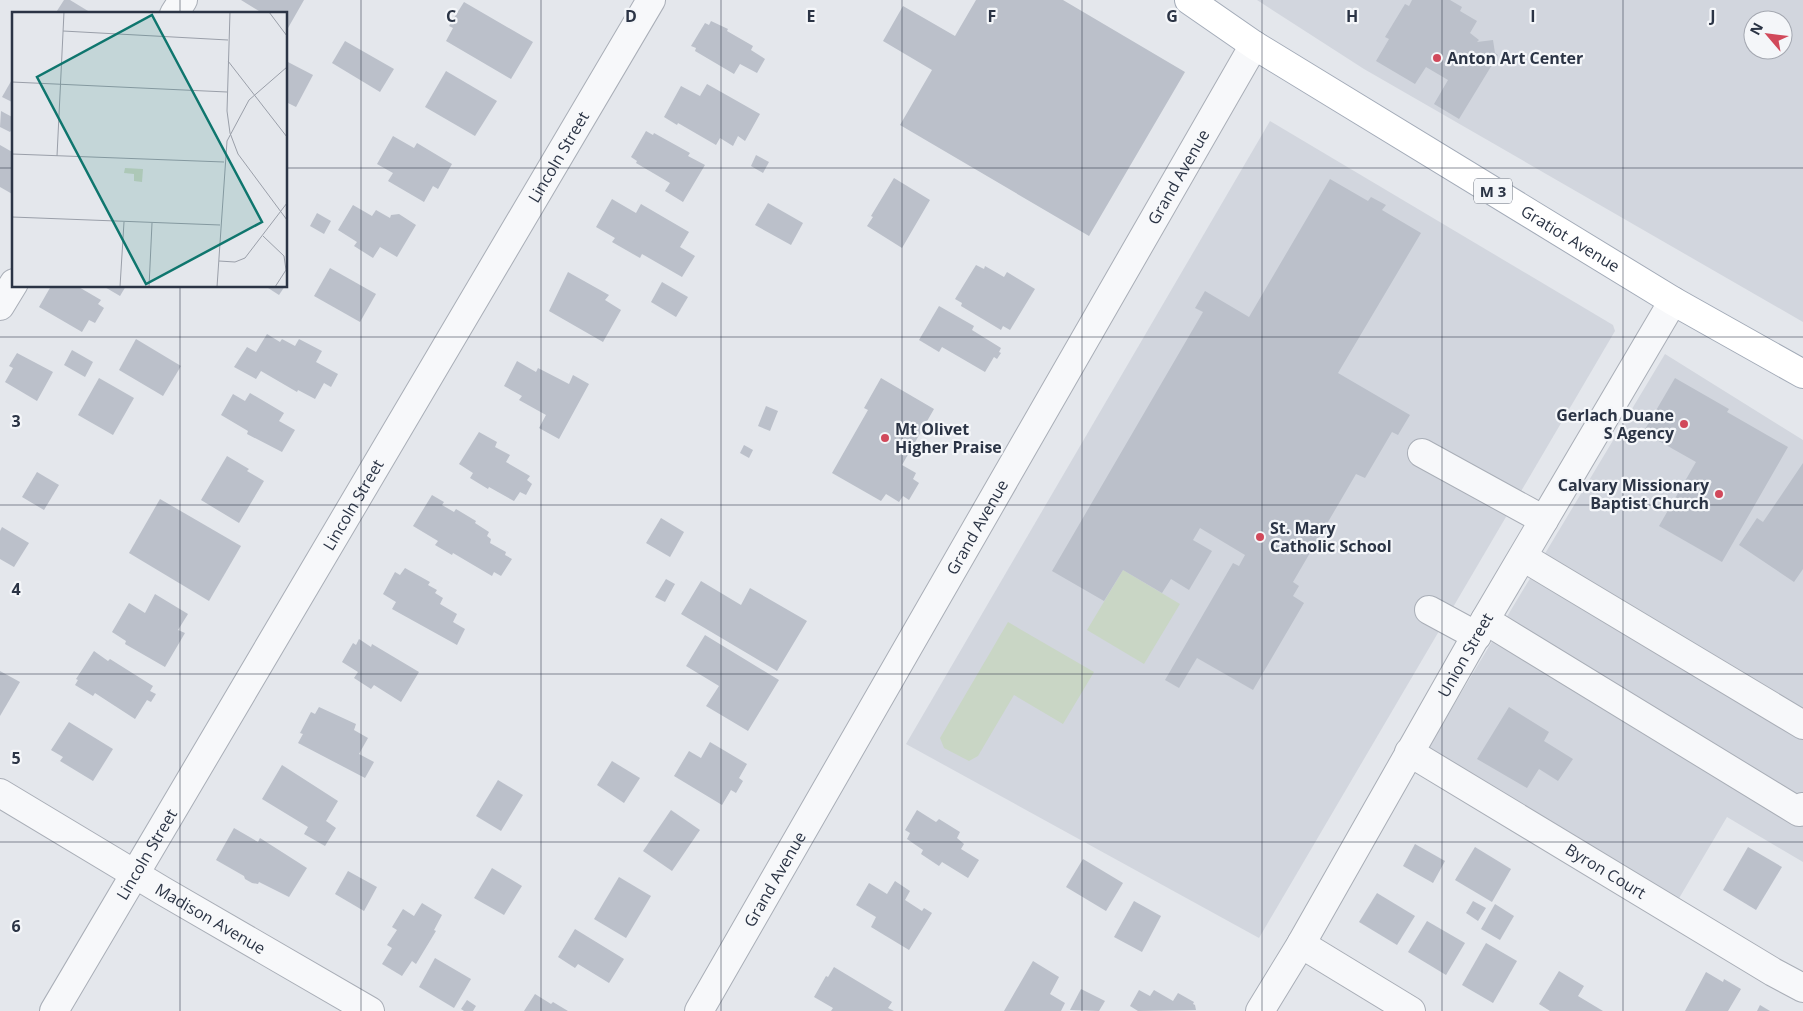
<svg xmlns="http://www.w3.org/2000/svg" width="1803" height="1011" font-family="'Open Sans',sans-serif">
<style>
.built{fill:#d2d6de;fill-rule:evenodd}
.green{fill:#c9d6c5}
.building{fill:#bbc0ca}
.lines{fill:none;stroke-linecap:round;stroke-linejoin:round}
.minor-casing{stroke:#a9aeb7;stroke-width:30}
.major-casing{stroke:#a3abb8;stroke-width:30}
.minor{stroke:#f7f8fa;stroke-width:28}
.major{stroke:#fff;stroke-width:28}
.grid{fill:none;stroke:#2b3445;stroke-width:1;stroke-opacity:0.55}
.poi-dot{fill:#d1495b;stroke:#f4f6f9;stroke-width:2}
.labels{text-anchor:middle;dominant-baseline:central;stroke-width:4.5;stroke-linejoin:round;paint-order:stroke}
.shield{fill:#f4f6f9;stroke:#676e7b;stroke-width:1}
.shield-label{font-size:15px;font-weight:bold;fill:#2b3445}
.poi-label{font-size:16px;font-weight:bold;fill:#2b3445;stroke:#f4f6f9;text-anchor:start}
.street-label{font-size:16px;fill:#2b3445;stroke:#f4f6f9}
.inset-road{fill:none;stroke:#9a9fa9;stroke-width:1}
.view{fill:#0f766e;fill-opacity:0.15;stroke:#0f766e;stroke-width:2.5}
.inset-edge{fill:none;stroke:#2b3445;stroke-width:2.5}
.grid-label{font-size:16px;text-anchor:middle;font-weight:bold;fill:#2b3445;stroke:#f4f6f9;stroke-width:4.5;stroke-linejoin:round;paint-order:stroke}
</style>
<rect width="100%" height="100%" fill="#e4e7ec"/>
<g class="built">
<path d="M1257,0H1803V322L1364,69ZM1753,20H1783V50H1753Z"/>
<polygon points="1270,121 1613,325 1615,331 1259,938 906,744"/>
<polygon points="1665,354 1803,440 1803,862 1727,817 1678,900 1428,748"/>
</g>
<g class="green">
<polygon points="1123,570 1180,604 1144,664 1087,630"/>
<polygon points="1008,622 1094,672 1063,724 1014,695 978,756 969,761 944,748 940,738"/>
</g>
<g class="building">
<polygon points="64,0 70,0 93,14 55,14"/>
<polygon points="241,0 304,0 288,28 286,14 264,14"/>
<polygon points="976,0 1063,0 1185,72 1089,236 900,125 932,70 883,41 903,6 955,36"/>
<polygon points="1412,0 1450,0 1462,7 1460,11 1477,21 1470,33 1479,40 1477,42 1493,40 1495,53 1498,55 1459,119 1434,104 1448,80 1426,67 1415,84 1376,61 1389,39 1385,37 1405,4 1409,6"/>
<polygon points="464,2 533,42 511,79 446,41 453,28 449,26"/>
<polygon points="711,21 728,29 727,31 753,46 751,50 765,59 757,73 740,64 734,74 695,51 696,48 691,46 705,23 709,25"/>
<polygon points="345,41 394,69 380,92 332,63"/>
<polygon points="286,61 313,75 296,107 286,102"/>
<polygon points="446,71 497,101 475,136 425,107"/>
<polygon points="14,76 14,103 2,97"/>
<polygon points="707,84 760,114 745,141 738,136 733,146 720,138 716,145 678,123 677,125 664,117 681,86 700,96"/>
<polygon points="1,111 14,118 14,126 10,132 0,127"/>
<polygon points="646,131 653,135 654,133 690,153 688,156 705,165 683,202 665,191 670,183 636,163 637,161 631,157"/>
<polygon points="393,136 414,148 417,143 452,164 438,189 433,186 424,202 388,181 393,173 377,164"/>
<polygon points="0,145 14,153 14,195 0,187"/>
<polygon points="756,155 769,162 763,173 751,166"/>
<polygon points="894,178 930,200 902,248 867,226 873,217 871,216"/>
<polygon points="1330,179 1368,201 1371,197 1386,205 1382,210 1421,233 1338,373 1410,415 1398,435 1392,432 1365,478 1356,474 1293,582 1299,586 1293,596 1304,603 1253,690 1197,658 1179,688 1165,680 1233,563 1239,566 1245,555 1200,528 1193,540 1212,551 1189,590 1171,579 1162,593 1123,570 1104,601 1052,571 1203,312 1195,308 1205,291 1249,317"/>
<polygon points="612,199 636,213 641,204 689,232 680,247 695,256 682,277 642,254 640,258 612,242 615,238 596,227"/>
<polygon points="768,203 803,223 791,245 755,225"/>
<polygon points="353,205 372,216 376,210 390,218 391,215 399,214 416,225 397,257 380,247 373,258 354,246 357,242 338,230"/>
<polygon points="317,213 331,221 324,234 310,226"/>
<polygon points="976,265 984,269 985,266 1004,277 1007,272 1035,289 1010,330 1003,326 1001,330 961,306 962,303 955,299"/>
<polygon points="330,268 376,294 360,322 314,296"/>
<polygon points="568,272 609,295 605,300 621,310 603,342 549,311"/>
<polygon points="662,282 688,297 676,317 651,302"/>
<polygon points="51,286 77,286 101,300 98,304 104,308 95,323 89,320 82,332 39,307"/>
<polygon points="103,286 126,286 120,296"/>
<polygon points="265,286 285,286 279,295"/>
<polygon points="939,306 974,326 972,330 1001,348 999,352 1001,353 997,359 994,357 985,372 942,347 939,352 919,340"/>
<polygon points="267,334 280,342 282,339 295,346 299,339 322,351 316,362 338,374 331,387 324,383 315,399 298,390 297,392 261,371 256,379 234,367 247,347 256,352"/>
<polygon points="136,339 181,366 163,396 119,370"/>
<polygon points="72,350 93,362 85,377 64,365"/>
<polygon points="17,353 53,372 37,401 5,382 13,368 9,366"/>
<polygon points="517,361 536,372 538,368 569,384 573,375 589,384 559,439 539,428 546,415 519,400 522,396 504,386"/>
<polygon points="99,378 134,398 113,435 78,415"/>
<polygon points="881,378 934,409 902,465 916,473 913,479 919,483 909,500 903,496 899,502 886,494 881,501 832,473 868,410 864,408"/>
<polygon points="1675,378 1729,409 1727,412 1788,447 1722,562 1659,526 1696,462 1650,436 1647,439 1641,436"/>
<polygon points="250,393 284,413 279,421 295,430 282,452 247,434 248,431 221,415 233,394 245,401"/>
<polygon points="766,406 778,411 770,431 758,426"/>
<polygon points="479,432 497,442 495,447 510,455 506,462 530,476 527,480 532,484 526,495 520,492 514,501 489,487 488,489 470,478 473,473 459,464"/>
<polygon points="744,445 753,450 749,458 740,453"/>
<polygon points="227,456 249,469 247,471 264,481 239,523 201,500"/>
<polygon points="1803,463 1803,569 1794,582 1739,545 1757,518 1763,522"/>
<polygon points="37,472 59,485 44,510 22,497"/>
<polygon points="432,495 444,502 442,505 454,512 456,509 476,521 475,523 489,532 487,536 491,539 490,543 506,552 505,555 512,559 501,576 494,572 492,576 453,553 452,555 435,545 438,541 413,526"/>
<polygon points="160,499 241,546 209,601 129,553"/>
<polygon points="661,518 684,532 670,557 646,543"/>
<polygon points="2,527 29,543 14,567 0,559 0,531"/>
<polygon points="405,568 430,582 428,585 437,590 435,593 443,598 440,604 457,614 453,622 465,629 457,645 392,609 396,602 383,594 395,572 400,575"/>
<polygon points="666,579 675,584 665,602 655,597"/>
<polygon points="701,581 741,605 750,588 807,621 777,671 681,614"/>
<polygon points="155,594 188,614 178,630 185,633 165,667 125,644 126,641 112,632 129,603 145,613"/>
<polygon points="705,635 779,680 748,731 706,706 719,686 686,666"/>
<polygon points="359,639 371,647 372,644 419,672 401,702 374,685 371,689 354,678 358,672 342,662 353,643 356,645"/>
<polygon points="94,651 108,661 110,659 153,686 150,691 156,694 151,702 147,700 135,719 95,693 93,696 75,685 78,680 76,679"/>
<polygon points="0,671 20,682 0,716"/>
<polygon points="319,707 356,724 354,730 368,738 359,754 374,762 365,778 298,743 303,734 300,733 311,712 315,714"/>
<polygon points="1509,707 1549,732 1544,741 1573,759 1558,781 1539,769 1527,788 1477,759"/>
<polygon points="69,722 113,749 93,781 60,761 63,757 51,750"/>
<polygon points="710,742 747,764 739,778 743,781 736,793 731,790 722,805 674,776 689,751 701,758"/>
<polygon points="612,761 640,778 624,803 597,785"/>
<polygon points="282,765 338,801 326,821 336,828 325,846 304,834 308,827 262,799"/>
<polygon points="498,780 523,795 501,831 476,816"/>
<polygon points="671,810 700,830 672,871 643,851"/>
<polygon points="917,810 936,822 939,819 960,832 957,838 964,844 961,849 979,860 968,878 942,862 939,866 921,854 923,850 907,839 910,833 905,830"/>
<polygon points="234,828 258,842 260,838 307,868 289,897 259,882 258,884 252,883 245,879 244,876 216,860"/>
<polygon points="1415,844 1445,861 1433,883 1403,866"/>
<polygon points="1475,847 1511,869 1492,902 1455,880"/>
<polygon points="1748,847 1782,867 1756,910 1723,890"/>
<polygon points="1083,859 1123,883 1106,911 1066,887"/>
<polygon points="492,868 522,886 504,915 474,898"/>
<polygon points="348,871 377,887 364,911 335,894"/>
<polygon points="619,877 651,896 626,938 594,919"/>
<polygon points="895,881 910,891 905,900 922,911 924,908 932,913 909,950 871,927 876,917 856,905 869,883 887,894"/>
<polygon points="1377,893 1415,916 1397,945 1359,922"/>
<polygon points="1134,901 1161,916 1142,952 1114,937"/>
<polygon points="1473,901 1486,908 1478,921 1466,913"/>
<polygon points="422,903 442,915 434,930 436,931 416,964 412,961 402,976 382,964 392,948 387,945 397,930 392,927 403,909 414,916"/>
<polygon points="1495,904 1514,916 1500,940 1481,929"/>
<polygon points="1427,921 1465,943 1446,975 1408,952"/>
<polygon points="575,929 624,959 609,983 578,964 575,968 558,957"/>
<polygon points="1486,943 1517,961 1493,1003 1462,985"/>
<polygon points="435,958 471,979 454,1008 419,987"/>
<polygon points="1033,961 1059,977 1050,994 1065,1003 1061,1011 1004,1011"/>
<polygon points="834,967 892,1002 888,1008 894,1011 831,1011 833,1008 814,997 826,976 828,977"/>
<polygon points="1559,971 1584,986 1578,996 1603,1011 1550,1011 1539,1004"/>
<polygon points="1706,972 1723,982 1724,979 1741,989 1728,1011 1685,1011"/>
<polygon points="1081,989 1105,1001 1099,1011 1070,1010"/>
<polygon points="1139,990 1150,996 1154,990 1173,1001 1178,993 1194,1002 1193,1004 1195,1005 1196,1010 1138,1011 1130,1006"/>
<polygon points="535,994 551,1004 553,1002 568,1011 524,1011"/>
<polygon points="467,1000 476,1006 473,1011 464,1011 461,1009"/>
<polygon points="1760,1005 1770,1011 1757,1011"/>
</g>
<g class="lines">
<defs>
<g id="minor">
<polyline points="174,14 183,0"/>
<polyline points="0,306 14,283"/>
<polyline points="1422,453 1544,520"/>
<polyline points="1523,557 1803,725"/>
<polyline points="1429,610 1477,636"/>
<polyline points="1485,620 1799,812 1803,807"/>
<path id="s1" d="M1409,752L1773,972L1803,988"/>
<path id="s2" d="M0,793L163,891L370,1011"/>
<polyline points="1301,944 1411,1011"/>
<path id="s3" d="M54,1011L651,0"/>
<path id="s4" d="M699,1011L1254,45"/>
<path id="s5" d="M1260,1011L1301,944L1485,620L1673,301"/>
</g>
<g id="major">
<path id="s6" d="M1189,0L1254,45L1673,301L1803,374"/>
</g>
</defs>
<use href="#minor" class="minor-casing"/>
<use href="#major" class="major-casing"/>
<use href="#minor" class="minor"/>
<use href="#major" class="major"/>
</g>
<path class="grid" d="M180,0V14M361,0V1011M541,0V1011M721,0V1011M902,0V1011M1082,0V1011M1262,0V1011M1442,0V1011M1623,0V1011M0,168H14M286,168H1803M180,286V1011M0,337H1803M0,505H1803M0,674H1803M0,842H1803"/>
<g class="poi-dot">
<circle cx="1437" cy="58" r="5"/>
<circle cx="1684" cy="424" r="5"/>
<circle cx="885" cy="438" r="5"/>
<circle cx="1719" cy="494" r="5"/>
<circle cx="1260" cy="537" r="5"/>
</g>
<g class="labels">
<rect class="shield" x="1474" y="178.5" width="38" height="25" rx="4"/>
<g class="shield-label">
<text x="1493" y="191">M 3</text>
</g>
<g class="poi-label">
<text x="1447" y="58">Anton Art Center</text>
<text x="1674" y="415" text-anchor="end">Gerlach Duane<tspan x="1674" dy="18">S Agency</tspan></text>
<text x="895" y="429">Mt Olivet<tspan x="895" dy="18">Higher Praise</tspan></text>
<text x="1709" y="485" text-anchor="end">Calvary Missionary<tspan x="1709" dy="18">Baptist Church</tspan></text>
<text x="1270" y="528">St. Mary<tspan x="1270" dy="18">Catholic School</tspan></text>
</g>
<g class="street-label">
<text stroke="none"><textPath href="#s3" startOffset="992">Lincoln Street</textPath></text>
<text stroke="none"><textPath href="#s4" startOffset="962">Grand Avenue</textPath></text>
<text stroke="none"><textPath href="#s6" startOffset="450">Gratiot Avenue</textPath></text>
<text stroke="none"><textPath href="#s3" startOffset="588">Lincoln Street</textPath></text>
<text stroke="none"><textPath href="#s4" startOffset="558">Grand Avenue</textPath></text>
<text stroke="none"><textPath href="#s5" startOffset="411">Union Street</textPath></text>
<text stroke="none"><textPath href="#s3" startOffset="182">Lincoln Street</textPath></text>
<text stroke="none"><textPath href="#s1" startOffset="230">Byron Court</textPath></text>
<text stroke="none"><textPath href="#s4" startOffset="152">Grand Avenue</textPath></text>
<text stroke="none"><textPath href="#s2" startOffset="245">Madison Avenue</textPath></text>
</g>
</g>
<g transform="translate(12 12)">
<rect width="275" height="275" fill="#e4e7ec"/>
<path d="M113,156L131,157L130,170L122,169V162L112,161Z" fill="#c9d6c5"/>
<path class="inset-road" d="M257,0L275,24M51,19L216,28M216,49L275,125M0,70L215,80M218,121L226,142L275,208M218,121L215,99L218,0M0,142L212,150M45,144L52,0M0,205L208,213M251,224L272,244L274,258L263,275M207,249L223,250L233,246L275,191M108,275L112,210M137,275L140,211M205,275L215,129L237,88L275,55"/>
<path class="view" d="M140,3L250,210L134,272L25,65Z"/>
<rect width="275" height="275" class="inset-edge"/>
</g>
<g class="grid-label">
<text x="451" y="22">C</text>
<text x="631" y="22">D</text>
<text x="811" y="22">E</text>
<text x="992" y="22">F</text>
<text x="1172" y="22">G</text>
<text x="1352" y="22">H</text>
<text x="1533" y="22">I</text>
<text x="1713" y="22">J</text>
<text x="16" y="427">3</text>
<text x="16" y="595">4</text>
<text x="16" y="764">5</text>
<text x="16" y="932">6</text>
</g>
<g transform="translate(1768 35) rotate(298)"><circle r="24" fill="#f4f6f9" stroke="#a4a8b1"/>
<path d="M0-4L9 19L0 12L-9 19Z" fill="#d1495b"/>
<text y="-8" font-size="14" font-weight="bold" text-anchor="middle" fill="#2b3445">N</text>
</g>
</svg>
